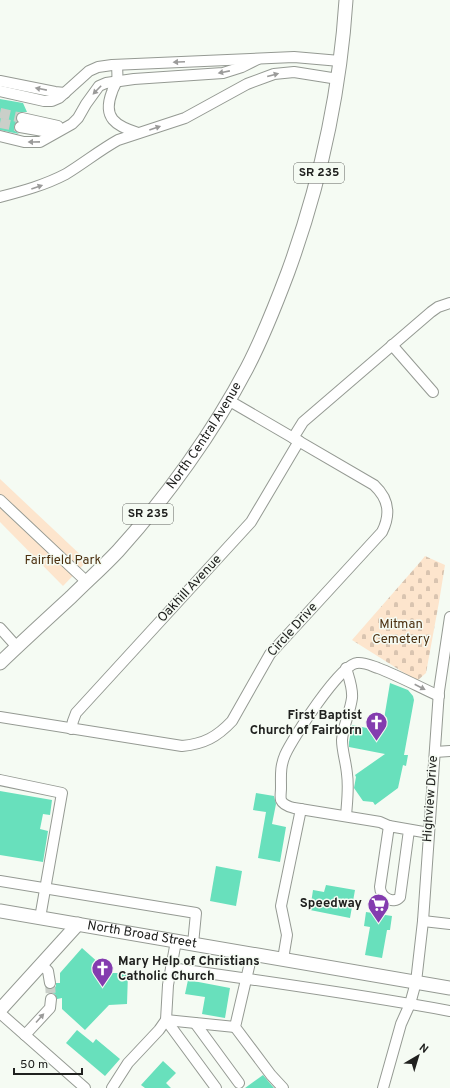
<svg xmlns="http://www.w3.org/2000/svg" width="450" height="1088" font-family="Overpass,sans-serif">
<style>
.cemetery{fill:url(#cemetery-stones)}
.park{fill:#fde5cd}
.building{fill:#68e0bc}
.lines{fill:none;stroke-linecap:round;stroke-linejoin:round}
.minor-tunnel{stroke:#cacfc9;stroke-width:10;stroke-dasharray:10 5;stroke-linecap:butt}
.minor-casing{stroke:#959a93;stroke-width:12}
.major-casing{stroke:#959a93;stroke-width:15}
.minor{stroke:#fff;stroke-width:10}
.major{stroke:#fff;stroke-width:13}
.oneway{fill:#9b9b9a}
.labels{text-anchor:middle;dominant-baseline:central;stroke-width:3;stroke-linejoin:round;paint-order:stroke}
.shield{fill:#f5fbf3;stroke:#60625f;stroke-width:1}
.shield-label{font-size:12px;font-weight:bold;fill:#20211f}
.street-label{font-size:13px;fill:#20211f;stroke:#f5fbf3}
.park-label{font-size:13px;fill:#4b2f0f;stroke:#f5fbf3}
.poi-label{font-size:13px;font-weight:bold;fill:#20211f;stroke:#f5fbf3;text-anchor:end}
</style>
<defs>
<pattern id="cemetery-stones" width="16" height="16" patternUnits="userSpaceOnUse"><rect width="16" height="16" fill="#fde5cd"/><path d="M2 7V4a2 2 0 0 1 4 0v3zM10 15v-3a2 2 0 0 1 4 0v3z" fill="#d9c4b0"/></pattern>
</defs>
<rect width="100%" height="100%" fill="#f5fbf3"/>
<polygon class="cemetery" points="425,556 445,565 439,602 426,673 417,681 352,640 421,561"/>
<polygon class="park" points="0,479 87,561 63,586 0,522"/>
<g class="building">
<polygon points="0,99 23,103 27,112 20,112 18,113 16,117 17,122 14,126 14,130 19,134 0,130"/>
<polygon points="390,683 408,690 413,696 414,700 404,755 408,755 406,766 403,765 398,788 375,805 373,802 363,801 354,788 356,777 355,775 385,754 349,747 349,742 352,725 382,731"/>
<polygon points="0,791 52,800 50,815 43,814 40,829 48,831 43,862 0,855"/>
<polygon points="256,793 274,796 276,804 272,824 286,827 280,862 258,858 266,812 253,810"/>
<polygon points="216,866 242,871 236,906 210,901"/>
<polygon points="326,885 355,890 350,918 310,910 313,890 324,892"/>
<polygon points="366,912 392,916 390,930 387,930 382,958 365,955 370,927 364,926"/>
<polygon points="82,948 110,973 128,973 127,1004 109,1005 85,1030 62,1009 62,998 57,999 55,994 52,993 48,993 48,989 51,989 54,988 56,986 56,983 60,983 60,973"/>
<polygon points="188,980 230,988 225,1018 202,1014 205,997 185,994"/>
<polygon points="77,1030 93,1043 96,1039 120,1059 105,1076 66,1043"/>
<polygon points="163,1061 176,1073 166,1083 171,1088 145,1088 141,1085"/>
<polygon points="263,1075 274,1088 245,1088"/>
</g>
<g class="lines">
<g class="minor-tunnel">
<polyline points="0,113 22,118"/>
<polyline points="0,123 20,127"/>
<polyline points="50,983 51,999"/>
</g>
<defs>
<g id="minor">
<path d="M117,65C117,70 118,76 117,80C116,84 113,88 112,92C102,118 116,126 138,133"/>
<polyline points="0,81 55,92 65,93"/>
<polyline points="0,91 44,101 52,101 59,98 89,71 98,67 112,65 294,57 340,61"/>
<polyline points="22,118 58,126"/>
<polyline points="20,127 43,131 60,129"/>
<polyline points="0,136 24,142 40,142 72,124 78,118 86,104 99,86 106,83 134,79 223,73 242,67 258,59"/>
<path d="M0,197C23,191 45,185 66,174C84,163 100,150 118,140L185,118L247,84L274,74L294,72L338,79"/>
<polyline points="392,345 433,392"/>
<polyline points="293,438 303,422 431,312 438,307 450,303"/>
<polyline points="0,500 87,582"/>
<polyline points="0,628 17,647"/>
<path d="M0,717L182,746C204,744 217,737 232,721L270,654L382,532C391,514 389,499 374,485L228,400"/>
<polyline points="71,729 73,721 76,713 251,522 299,441"/>
<polyline points="435,752 450,751"/>
<polyline points="0,780 62,793 40,918"/>
<path d="M346,816C347,802 349,788 347,774C346,762 342,751 342,740C343,726 350,713 352,698C353,688 349,678 346,668"/>
<path d="M389,826L380,822L294,808C290,807 283,805 281,800C280,797 281,792 281,788C281,775 280,767 285,755C292,739 341,663 357,663C364,662 372,666 378,668C399,676 419,687 439,696"/>
<path d="M409,830L400,897C393,905 380,897 380,887L389,826L429,833"/>
<polyline points="0,881 196,913 193,944"/>
<polyline points="423,921 450,924"/>
<polyline points="176,941 168,985 166,1020 216,1088"/>
<polyline points="252,954 235,1027 271,1075 283,1088"/>
<polyline points="283,959 287,935 281,906 301,809"/>
<polyline points="41,964 48,971 50,983"/>
<path d="M171,968C264,981 358,994 450,1011"/>
<polyline points="0,1013 85,1088"/>
<polyline points="195,1023 239,1083"/>
<polyline points="25,1035 50,1008 51,999"/>
<polyline points="112,1088 128,1063 159,1030 166,1020 235,1027"/>
<polyline points="383,1088 401,1024 410,1004 416,982 423,921 439,691 450,617"/>
</g>
<g id="major">
<path id="s1" d="M0,663C23,641 47,619 71,597C86,582 103,567 118,551C166,498 214,431 247,368C263,337 276,304 288,272C320,184 340,93 346,0"/>
<path id="s2" d="M0,911L450,988"/>
<polyline points="0,1010 78,924"/>
</g>
</defs>
<use href="#minor" class="minor-casing"/>
<use href="#major" class="major-casing"/>
<use href="#minor" class="minor"/>
<use href="#major" class="major"/>
</g>
<defs><path id="oneway-solid" d="M-6-.8H1V-3.2L6.5 0L1 3.2V.8H-6Z"/></defs>
<g class="oneway">
<use href="#oneway-solid" transform="translate(179 62) rotate(177)"/>
<use href="#oneway-solid" transform="translate(224 72) rotate(169)"/>
<use href="#oneway-solid" transform="translate(273 75) rotate(-15)"/>
<use href="#oneway-solid" transform="translate(41 89) rotate(-169)"/>
<use href="#oneway-solid" transform="translate(97 90) rotate(134)"/>
<use href="#oneway-solid" transform="translate(155 128) rotate(-19)"/>
<use href="#oneway-solid" transform="translate(34 142) rotate(179)"/>
<use href="#oneway-solid" transform="translate(37 187) rotate(-19)"/>
<use href="#oneway-solid" transform="translate(420 687) rotate(27)"/>
<use href="#oneway-solid" transform="translate(40 1018) rotate(-48)"/>
</g>
<defs>
<symbol id="church-pin" viewBox="-11 -11 22 30"><path d="M0 17L-7.5 6A9.5 9.5 0 1 1 7.5 6Z" fill="#843caf" stroke="#f5fbf3"/><path d="M-1.2-6h2.4v3.5h3.3v2.4h-3.3V6h-2.4V-.1h-3.3v-2.4h3.3Z" fill="#fff"/></symbol>
<symbol id="supermarket-pin" viewBox="-11 -11 22 30"><path d="M0 17L-7.5 6A9.5 9.5 0 1 1 7.5 6Z" fill="#843caf" stroke="#f5fbf3"/><path d="M-6-5.5h2.5l.6 2H6L4.5 2H-2.5L-4.4-4H-6ZM-1.5 3.2a1.3 1.3 0 1 0 .1 0ZM3 3.2a1.3 1.3 0 1 0 .1 0Z" fill="#fff"/></symbol>
</defs>
<g fill-rule="evenodd">
<use href="#church-pin" x="364" y="710" width="25" height="34"/>
<use href="#supermarket-pin" x="366" y="892" width="25" height="34"/>
<use href="#church-pin" x="90" y="956" width="25" height="34"/>
</g>
<g class="labels">
<g class="shield">
<rect x="294" y="163" width="50" height="20" rx="3"/>
<rect x="123" y="504" width="50" height="20" rx="3"/>
</g>
<g class="shield-label">
<text x="319" y="173">SR 235</text>
<text x="148" y="514">SR 235</text>
</g>
<g class="street-label">
<text stroke="none"><textPath href="#s1" startOffset="307">North Central Avenue</textPath></text>
<text transform="translate(190 589) rotate(-47)">Oakhill Avenue</text>
<text transform="translate(293 630) rotate(-48)">Circle Drive</text>
<text transform="translate(431 799) rotate(-86)">Highview Drive</text>
<text stroke="none"><textPath href="#s2" startOffset="144">North Broad Street</textPath></text>
</g>
<g class="park-label">
<text x="63" y="561">Fairfield Park</text>
<text x="401" y="625">Mitman<tspan x="401" dy="15">Cemetery</tspan></text>
</g>
<g class="poi-label">
<text x="362" y="716">First Baptist<tspan x="362" dy="15">Church of Fairborn</tspan></text>
<text x="362" y="904">Speedway</text>
<text x="118" y="962" text-anchor="start">Mary Help of Christians<tspan x="118" dy="15">Catholic Church</tspan></text>
</g>
</g>
<g transform="translate(418 1056) rotate(38)" stroke="#f5fbf3" stroke-width="3" paint-order="stroke">
<path d="M0-3L7 15L0 10L-7 15Z" fill="#20211f"/>
<text y="-6" font-size="11" font-weight="bold" text-anchor="middle" fill="#20211f">N</text>
</g>
<path d="M14 1068v6h68v-6" fill="none" stroke="#20211f" stroke-width="2"/>
<text x="20" y="1068" font-size="12" fill="#20211f" stroke="#f5fbf3" stroke-width="3" paint-order="stroke">50 m</text>
</svg>
